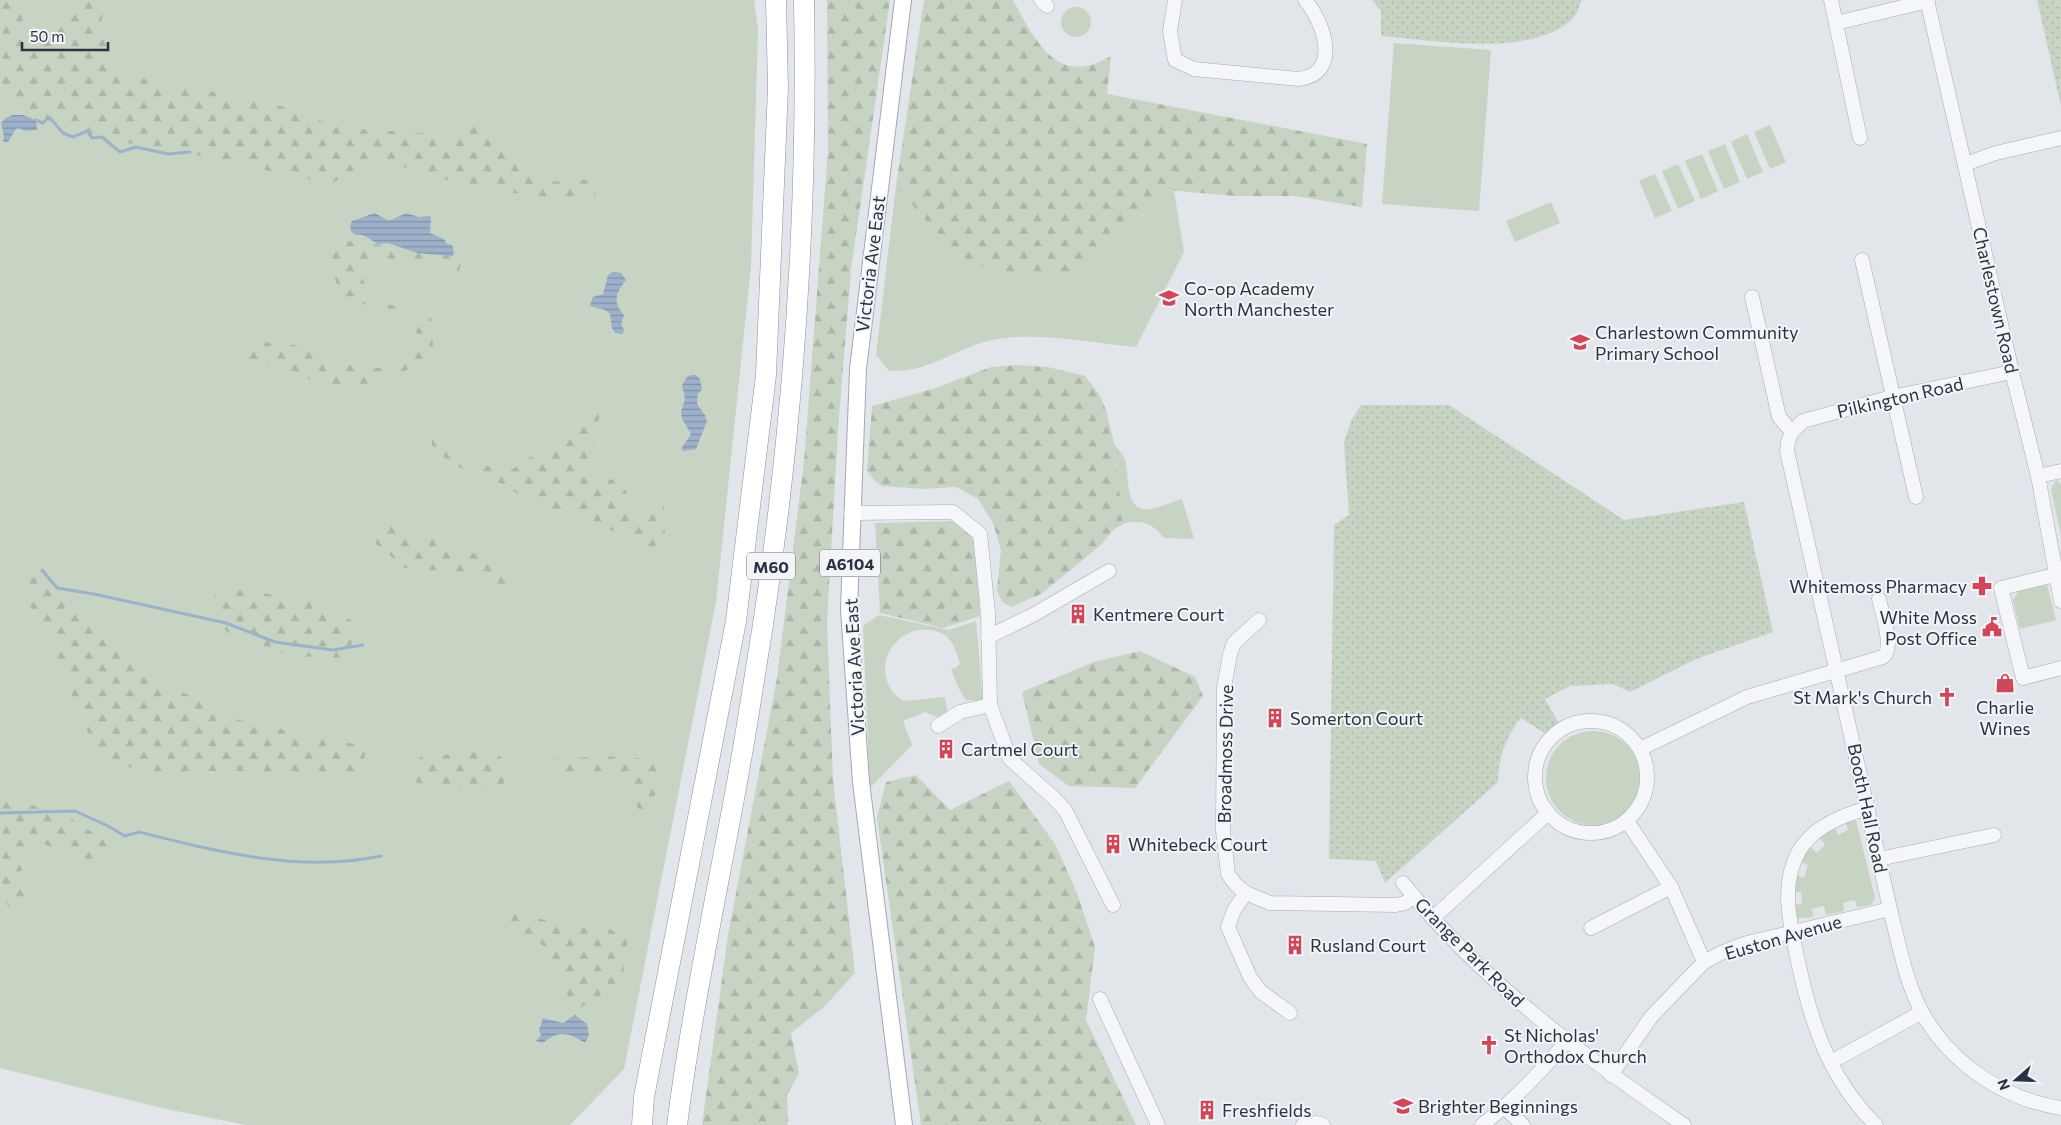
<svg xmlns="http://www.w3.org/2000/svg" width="2061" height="1125" font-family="Commissioner,sans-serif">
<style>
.green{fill:#c7d4c3}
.forest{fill:url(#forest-firs)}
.park{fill:url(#park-dots)}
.water{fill:url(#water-rules)}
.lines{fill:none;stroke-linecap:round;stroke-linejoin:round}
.stream{stroke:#9db2ca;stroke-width:3}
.minor-casing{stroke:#a7acb4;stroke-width:15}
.major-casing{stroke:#a1a9b6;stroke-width:18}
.highway-casing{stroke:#8992a1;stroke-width:21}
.minor{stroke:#f5f6f9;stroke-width:14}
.major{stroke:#fff;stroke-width:16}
.highway{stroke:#fff;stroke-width:20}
.labels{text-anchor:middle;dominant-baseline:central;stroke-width:4;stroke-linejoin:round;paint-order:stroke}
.shield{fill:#f2f4f8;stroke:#666d79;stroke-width:1}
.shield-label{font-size:16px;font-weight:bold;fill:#2a3342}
.street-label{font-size:18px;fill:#2a3342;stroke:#f2f4f8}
.poi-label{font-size:18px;fill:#2a3342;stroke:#f2f4f8;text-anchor:start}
</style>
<defs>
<pattern id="forest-firs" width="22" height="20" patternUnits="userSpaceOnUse" patternTransform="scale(1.25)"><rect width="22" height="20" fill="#c7d4c3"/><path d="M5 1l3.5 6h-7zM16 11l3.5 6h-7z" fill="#abb6a9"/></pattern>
<pattern id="park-dots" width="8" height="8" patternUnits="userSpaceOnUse" patternTransform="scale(1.25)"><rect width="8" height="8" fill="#c7d4c3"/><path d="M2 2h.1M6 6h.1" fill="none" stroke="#abb6a9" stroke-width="1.8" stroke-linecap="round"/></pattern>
<pattern id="water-rules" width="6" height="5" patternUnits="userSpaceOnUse" patternTransform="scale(1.25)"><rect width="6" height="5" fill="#9db2ca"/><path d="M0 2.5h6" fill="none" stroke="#8091a6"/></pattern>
</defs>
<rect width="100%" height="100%" fill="#e2e5ea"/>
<g class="green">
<polygon points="0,0 754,0 758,30 751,266 716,602 624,1069 570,1125 246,1125 166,1109 0,1068"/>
<circle cx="1076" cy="22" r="15"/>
<polygon points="1394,43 1491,50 1479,211 1382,204"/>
<polygon points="1770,125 1786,162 1770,169 1754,132"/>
<polygon points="1747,134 1763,172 1747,179 1731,142"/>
<polygon points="1725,144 1740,182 1724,189 1708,151"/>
<polygon points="1702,154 1718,191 1701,199 1685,161"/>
<polygon points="1678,164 1695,201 1678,209 1662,171"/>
<polygon points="1655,174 1672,211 1655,218 1639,181"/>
<path d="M896,186L939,236L1084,271L1123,237L1166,190L1174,191L1184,252L1136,347C1094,343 1040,332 998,339C958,345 932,373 889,371L876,355Z"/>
<polygon points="1551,202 1560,223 1515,242 1506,221"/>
<path d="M1114,443C1117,448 1123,454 1125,460C1130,474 1123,514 1151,509C1161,507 1172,502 1182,499L1194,539L1164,538C1154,524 1140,518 1123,524Z"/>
<polygon points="2056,480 2061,484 2061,535 2051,489"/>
<polygon points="2047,585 2056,620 2020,629 2013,601 2018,591"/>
<path d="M879,615L949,630L976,621L983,701L966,700L958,687L951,669L955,668L960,664C957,654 953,639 943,634C907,616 869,657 892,691C894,695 900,698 903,701L945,697L948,714L940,718L925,712L903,721L912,745L870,788L863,626Z"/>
<circle cx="1593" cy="778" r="47"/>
<polygon points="1853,818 1856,820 1875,898 1871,905 1857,907 1855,900 1843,903 1844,911 1826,915 1824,906 1812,909 1813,917 1795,919 1791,905 1802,904 1801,892 1790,892 1794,874 1804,878 1808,865 1799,861 1808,845 1817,853 1825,845 1818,835 1834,826 1838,835 1848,830 1845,821"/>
</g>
<g class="forest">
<polygon points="0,0 22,0 23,39 56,24 70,0 106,0 100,27 119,74 272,103 342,128 453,135 473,124 489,129 511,151 525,174 547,182 599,179 593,203 474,188 374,158 331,184 187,153 109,140 55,124 12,103 0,100"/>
<polygon points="827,0 890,0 851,270 838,429 827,623 833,780 855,973 824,1007 791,1033 799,1073 787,1095 788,1125 702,1125 728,935 777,678 804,461 828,151"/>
<path d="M924,0H1013C1036,42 1057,88 1111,56L1107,94L1367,144L1362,207L1295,196H1235L1166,190L1123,237L1084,271L1026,275L966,262L939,236L896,186Z"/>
<polygon points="336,240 371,243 435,256 464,254 459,271 414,261 372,257 360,271 369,296 388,304 431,317 434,360 398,373 360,391 309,379 241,357 245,340 295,345 364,370 400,364 419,344 413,316 341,299 329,259"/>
<polygon points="1017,365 1048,367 1085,376 1099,394 1106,410 1114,443 1123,524 1113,530 1102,544 1041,594 1011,607 1002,602 997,590 1001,550 993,523 978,499 956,487 923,489 882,486 874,480 867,471 872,406 936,388 991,367"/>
<polygon points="602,409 594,435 593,475 650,489 612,496 629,512 664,504 665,532 653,549 579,516 562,512 531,502 502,484 469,473 447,460 432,446 432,434 453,453 482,465 513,469"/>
<polygon points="377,521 469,550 532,588 512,588 459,572 405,568 376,544"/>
<polygon points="955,521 967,529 975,542 980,616 943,628 880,613 875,523"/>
<polygon points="30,573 65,603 115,640 162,682 239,720 368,747 357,777 227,771 153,773 105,761 83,724 50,639 28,604"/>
<polygon points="225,587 311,601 357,623 348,658 288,656 227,632 207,602"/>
<polygon points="1140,651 1195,677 1203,696 1135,788 1069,786 1039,764 1022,692 1094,662"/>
<polygon points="494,750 506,763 503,789 468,792 408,781 420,757"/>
<polygon points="621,756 654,760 661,768 654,800 644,820 624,781 602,775 577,777 565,791 550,759"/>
<polygon points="916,775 950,810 1009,781 1055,844 1077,893 1095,947 1086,1020 1136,1125 921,1125 877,818 886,782"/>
<polygon points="0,801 32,805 72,819 95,834 115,844 87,862 42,843 17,856 32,899 11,911 0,893"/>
<polygon points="512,911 570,927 607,927 628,940 622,982 575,1011 544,946 502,921"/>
</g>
<g class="park">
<path d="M1372,0H1582C1579,5 1578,13 1574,17C1535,59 1432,40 1381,36V11Z"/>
<polygon points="2037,0 2061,0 2061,106"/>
<path d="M1361,405H1449L1624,520L1744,502L1773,632L1696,659L1630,692L1613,684L1570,686L1545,699L1561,727L1549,736L1521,718C1506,736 1498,758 1498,782L1385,883L1376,861L1329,859L1334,525L1349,515L1344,442L1351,421Z"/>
</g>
<g class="water">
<polygon points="13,115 23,115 36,120 37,130 25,131 18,128 15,130 8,142 3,142 4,136 1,123 6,118"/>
<polygon points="375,213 387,220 391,220 406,213 419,217 430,216 431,219 430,233 444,239 447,244 452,245 454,251 453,256 417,253 388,243 378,244 363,235 354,234 351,231 350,225 352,221"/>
<path d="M613,272L621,273L626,280C616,293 612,301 624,315L621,324L624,330L623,334L615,333L612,328L610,314L605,310L590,306L593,297L603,294L608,275Z"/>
<polygon points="691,375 696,375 700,379 702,389 698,394 697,404 705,415 707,421 696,449 684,451 681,449 691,434 682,419 681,412 685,399 682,385 687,377"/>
<path d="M575,1015L587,1024L589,1035L585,1043C568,1032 558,1030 543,1043L536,1041L541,1035L539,1030L543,1018L563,1023Z"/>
</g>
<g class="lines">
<g class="stream">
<polyline points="36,120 43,123 49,117 63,133 73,137 87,131 92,138 102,137 120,152 136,147 168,154 190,152"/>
<polyline points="42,570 57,588 94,594 226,623 275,642 333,650 363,645"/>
<path d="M0,813L75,811L108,826L125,836L139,832C218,852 300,873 381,856"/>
</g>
<defs>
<g id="minor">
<polyline points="1041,0 1047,6"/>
<path d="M1175,0L1170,31L1175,60L1194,69L1299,79C1342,74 1324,22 1305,0"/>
<polyline points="1831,0 1860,138"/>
<polyline points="1927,0 2012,372 2038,476 2061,601"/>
<polyline points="1836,23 1928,1"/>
<polyline points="1965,164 1996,153 2061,138"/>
<polyline points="1862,260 1916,497"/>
<polyline points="1752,297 1779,417 1792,432"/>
<path d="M2012,372L1892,397L1803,421L1792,432L1788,442L1787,451L1890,909C1897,936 1902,964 1912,990C1935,1053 1996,1098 2061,1108"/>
<polyline points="2038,476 2061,471"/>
<polyline points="851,513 953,512 980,534 988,613 990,705 1010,759 1055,799 1065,810 1113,905"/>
<polyline points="2055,575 2001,588 2023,678 2061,668"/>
<polyline points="1259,620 1234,643 1230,654 1224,688 1223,831 1228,874 1236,885 1246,893 1270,903 1396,905 1405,903 1414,896"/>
<polyline points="988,637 1033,615 1109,571"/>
<circle cx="1591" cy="777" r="56"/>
<polyline points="938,726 960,712 990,705"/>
<path d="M1640,749L1747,697L1883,657C1895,648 1882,614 1879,599"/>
<path d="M1868,808C1843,815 1812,828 1799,851C1781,883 1789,918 1796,952C1809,1017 1827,1077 1876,1125"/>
<polyline points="1627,821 1671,887 1704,962"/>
<polyline points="1879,859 1994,835"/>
<path d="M1403,883C1481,981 1582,1055 1684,1125"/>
<polyline points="1246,893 1234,910 1228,927 1250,977 1260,991 1290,1013"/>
<polyline points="1433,918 1548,813"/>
<polyline points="1591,928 1671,887"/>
<polyline points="1100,999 1158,1125"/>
<polyline points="1831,1062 1922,1012"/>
<polyline points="1611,1075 1651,1017 1704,962 1723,952 1747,943 1890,909"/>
<polyline points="1504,1107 1523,1125"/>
<polyline points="1303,1125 1317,1123 1323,1125"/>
<path d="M1482,1125C1514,1100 1541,1072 1567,1041"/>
</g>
<polyline id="major" points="903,0 858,369 849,609 861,782 904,1125"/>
<g id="highway">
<polyline points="642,1125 644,1097 736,621 766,375 778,88 776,0"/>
<path d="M677,1125C692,1008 717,893 738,777C747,728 754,679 762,631C794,422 808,211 804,0"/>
</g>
</defs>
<use href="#minor" class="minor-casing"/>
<use href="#major" class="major-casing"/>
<use href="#highway" class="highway-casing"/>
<use href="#minor" class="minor"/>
<use href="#major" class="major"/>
<use href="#highway" class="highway"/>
</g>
<defs>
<symbol id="school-bare" viewBox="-9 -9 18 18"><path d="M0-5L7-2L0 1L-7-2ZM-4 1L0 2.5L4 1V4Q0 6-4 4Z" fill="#ce485a" stroke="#f2f4f8" stroke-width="2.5" paint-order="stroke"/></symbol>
<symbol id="pharmacy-bare" viewBox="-9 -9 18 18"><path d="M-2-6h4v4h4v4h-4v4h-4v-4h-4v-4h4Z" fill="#ce485a" stroke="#f2f4f8" stroke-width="2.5" paint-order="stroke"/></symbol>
<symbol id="building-bare" viewBox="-9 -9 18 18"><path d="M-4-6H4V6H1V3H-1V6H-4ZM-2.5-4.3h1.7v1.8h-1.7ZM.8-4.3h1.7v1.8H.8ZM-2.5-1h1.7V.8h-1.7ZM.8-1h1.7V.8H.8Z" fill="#ce485a" stroke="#f2f4f8" stroke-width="2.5" paint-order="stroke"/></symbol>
<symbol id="civic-bare" viewBox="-9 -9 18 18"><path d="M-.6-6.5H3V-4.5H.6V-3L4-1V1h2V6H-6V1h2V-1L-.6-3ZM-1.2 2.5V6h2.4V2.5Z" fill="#ce485a" stroke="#f2f4f8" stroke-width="2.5" paint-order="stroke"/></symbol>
<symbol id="shop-bare" viewBox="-9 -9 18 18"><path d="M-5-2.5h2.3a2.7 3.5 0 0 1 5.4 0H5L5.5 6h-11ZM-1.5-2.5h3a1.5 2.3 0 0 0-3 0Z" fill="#ce485a" stroke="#f2f4f8" stroke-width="2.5" paint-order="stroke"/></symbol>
<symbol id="church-bare" viewBox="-9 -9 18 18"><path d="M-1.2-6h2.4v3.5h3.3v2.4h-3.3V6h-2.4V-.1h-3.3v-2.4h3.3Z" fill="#ce485a" stroke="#f2f4f8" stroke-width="2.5" paint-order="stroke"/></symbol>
</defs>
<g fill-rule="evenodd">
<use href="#school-bare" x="1155" y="284" width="28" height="28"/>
<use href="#school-bare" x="1566" y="328" width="28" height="28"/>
<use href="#pharmacy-bare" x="1968" y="572" width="28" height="28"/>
<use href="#building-bare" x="1064" y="600" width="28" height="28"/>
<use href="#civic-bare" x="1978" y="613" width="28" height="28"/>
<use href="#shop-bare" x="1991" y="669" width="28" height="28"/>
<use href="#church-bare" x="1933" y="683" width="28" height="28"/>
<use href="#building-bare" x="1261" y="704" width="28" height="28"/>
<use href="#building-bare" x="932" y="735" width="28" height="28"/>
<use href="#building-bare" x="1099" y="830" width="28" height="28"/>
<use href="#building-bare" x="1281" y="931" width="28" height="28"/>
<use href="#church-bare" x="1475" y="1031" width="28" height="28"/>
<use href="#school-bare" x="1389" y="1092" width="28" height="28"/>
<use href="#building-bare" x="1193" y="1096" width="28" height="28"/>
</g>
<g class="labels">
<g class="shield">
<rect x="820" y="549.5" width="60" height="27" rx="4"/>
<rect x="747" y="552.5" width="48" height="27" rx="4"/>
</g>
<g class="shield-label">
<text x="850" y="563">A6104</text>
<text x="771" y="566">M60</text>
</g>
<g class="street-label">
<text transform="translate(870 264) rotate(-83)">Victoria Ave East</text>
<text transform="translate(1996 300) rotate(77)">Charlestown Road</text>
<text transform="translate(1900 397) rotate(-13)">Pilkington Road</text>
<text transform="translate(854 667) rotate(-93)">Victoria Ave East</text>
<text transform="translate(1225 754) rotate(-89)">Broadmoss Drive</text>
<text transform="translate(1868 808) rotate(78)">Booth Hall Road</text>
<text transform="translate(1783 937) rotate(-16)">Euston Avenue</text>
<text transform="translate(1470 952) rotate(45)">Grange Park Road</text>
</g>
<g class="poi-label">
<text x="1184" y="288">Co-op Academy<tspan x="1184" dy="21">North Manchester</tspan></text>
<text x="1595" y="332">Charlestown Community<tspan x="1595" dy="21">Primary School</tspan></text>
<text x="1967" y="586" text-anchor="end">Whitemoss Pharmacy</text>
<text x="1093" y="614">Kentmere Court</text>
<text x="1977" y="617" text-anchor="end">White Moss<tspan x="1977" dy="21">Post Office</tspan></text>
<text x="1932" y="697" text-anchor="end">St Mark's Church</text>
<text x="2005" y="707" text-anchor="middle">Charlie<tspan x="2005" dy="21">Wines</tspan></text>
<text x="1290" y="718">Somerton Court</text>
<text x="961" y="749">Cartmel Court</text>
<text x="1128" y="844">Whitebeck Court</text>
<text x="1310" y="945">Rusland Court</text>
<text x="1504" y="1035">St Nicholas'<tspan x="1504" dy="21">Orthodox Church</tspan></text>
<text x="1418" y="1106">Brighter Beginnings</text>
<text x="1222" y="1110">Freshfields</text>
</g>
</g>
<g transform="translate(2016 1080) rotate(250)" stroke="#f2f4f8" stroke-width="4" paint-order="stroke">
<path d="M0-4L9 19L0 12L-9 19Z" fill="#2a3342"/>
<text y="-8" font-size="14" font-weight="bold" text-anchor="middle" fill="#2a3342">N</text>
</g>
<path d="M22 42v8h86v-8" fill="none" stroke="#2a3342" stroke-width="2.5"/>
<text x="30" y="42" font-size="15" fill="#2a3342" stroke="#f2f4f8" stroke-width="4" paint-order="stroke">50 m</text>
</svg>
